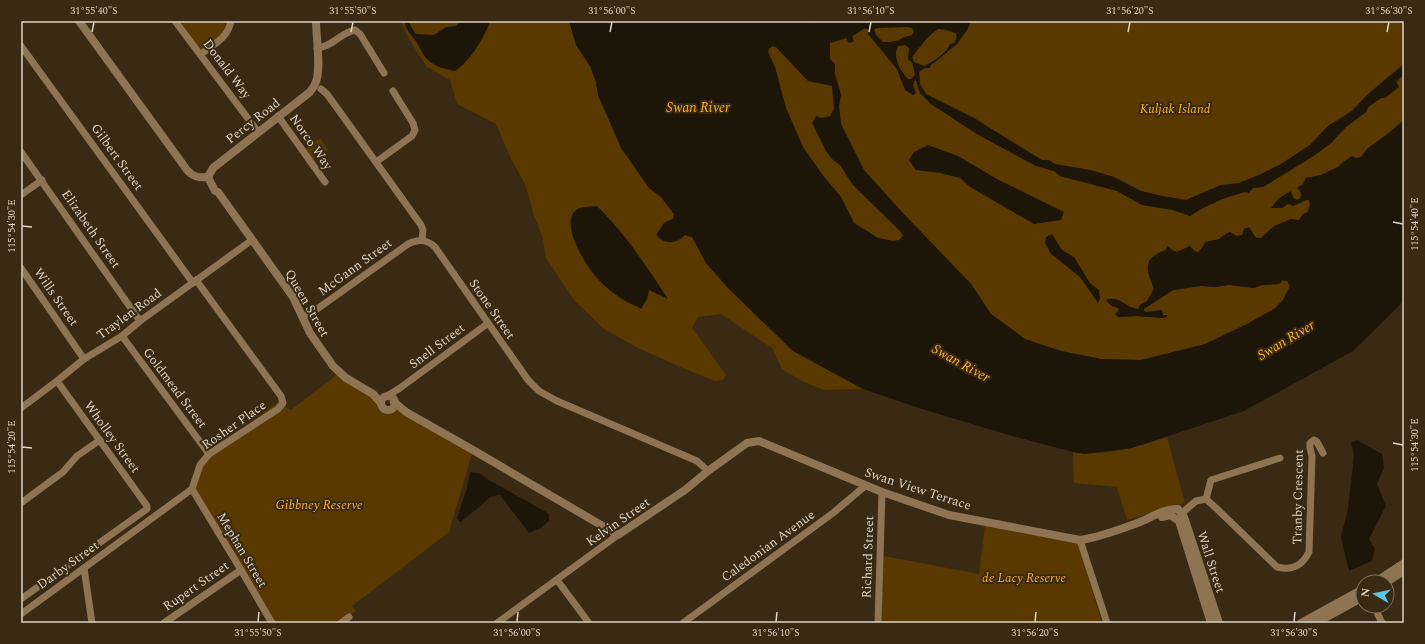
<svg xmlns="http://www.w3.org/2000/svg" width="1425" height="644" font-family="Spectral,serif">
<style>
.green{fill:#593900}
.water{fill:#1e1509;fill-rule:evenodd}
.lines{fill:none;stroke-linecap:round;stroke-linejoin:round}
.minor{stroke:#8e7452;stroke-width:7}
.tertiary{stroke:#8e7452;stroke-width:8}
.ticks{fill:none;stroke:#ddd3c6;stroke-width:1.5}
.labels{text-anchor:middle;dominant-baseline:central;stroke-width:4;stroke-linejoin:round;paint-order:stroke}
.street-label{font-size:13px;fill:#ddd3c6;stroke:#3a2a13}
.park-label{font-size:13px;font-style:italic;fill:#faad28;stroke:#3a2a13}
.water-label{font-size:14px;font-style:italic;fill:#fbae29;stroke:#3a2a13}
.neatline{fill:none;stroke:#ddd3c6;stroke-width:1.5}
.ticks-label{font-size:10px;text-anchor:middle;fill:#ddd3c6}
</style>
<rect width="100%" height="100%" fill="#3a2a13"/>
<g class="green">
<polygon points="176,21 231,21 222,38 203,55"/>
<polygon points="401,21 569,21 576,45 590,66 596,82 598,95 649,188 661,197 674,214 673,219 664,223 679,241 685,235 692,237 706,263 728,288 793,351 863,389 824,390 802,381 782,369 772,348 721,314 698,317 692,328 726,375 723,380 715,381 685,369 638,348 604,329 574,300 546,258 543,239 533,212 525,184 511,159 496,124 457,104 450,80 427,67 409,39"/>
<polygon points="971,21 1404,21 1404,64 1368,94 1352,111 1328,126 1310,145 1281,164 1259,175 1239,183 1221,185 1186,200 1162,196 1141,191 1114,177 1090,170 1055,164 1049,160 1042,160 953,108 925,94 920,84 919,72 934,63 945,54 967,30"/>
<path d="M884,27H908L912,28L914,31L912,35C902,38 895,42 885,43L876,35L874,29Z"/>
<path d="M865,28L868,30L869,35L897,69L905,90L914,95L916,93L913,85L914,81L916,80L920,93L931,104L977,134L1036,166L1054,171L1060,176L1117,191L1142,205L1173,210L1190,216L1203,207L1215,203L1222,198L1245,192L1253,188L1263,187L1312,157L1330,144L1346,127L1366,112L1368,107L1381,98L1403,76L1404,78V120L1385,136L1368,148L1361,157L1343,162L1338,167L1321,175L1306,178L1298,189L1300,190L1301,194L1300,199L1297,200L1293,197L1292,193L1272,207L1282,208L1288,204L1293,206L1306,200H1310V205L1307,212L1303,214L1299,220L1274,226L1261,238L1242,235L1237,236L1230,232L1225,234L1218,240L1207,242L1203,249L1198,252H1195L1190,246L1177,252L1172,250L1168,246C1166,251 1163,250 1159,253C1142,261 1149,276 1154,289L1147,301L1141,304L1138,309C1125,307 1122,297 1107,299L1118,308V317L1137,316L1163,318L1162,310L1146,312L1144,311V309L1173,290L1201,286L1215,287L1229,285L1254,288L1262,285L1279,284L1283,280L1287,281L1290,286L1283,300L1274,309L1245,325L1205,344L1141,360L1101,359L1061,351L1025,339L991,314L971,284L901,211L864,170L841,124L839,106L841,95L835,74V64L830,60V43L846,38L849,43L854,41L852,37Z"/>
<path d="M938,29L956,33C959,45 934,61 924,66L914,62L912,57C921,46 926,37 938,29Z"/>
<path d="M905,45C910,48 911,52 908,58L912,61L915,75L911,79H908C900,71 892,56 898,46Z"/>
<polygon points="772,46 776,47 808,80 832,85 834,109 830,117 822,118 832,159 840,165 853,185 900,231 903,236 899,240 893,241 878,238 854,223 841,197 824,177 803,147 786,108 775,67 768,52 769,49"/>
<polygon points="320,138 328,150 313,160 305,149"/>
<polygon points="339,373 383,399 382,410 391,409 406,412 473,450 449,532 352,606 356,611 341,623 272,623 192,489 209,454 278,402 291,410"/>
<path d="M1167,437L1185,503L1127,520L1117,487L1074,483L1073,452C1104,457 1137,447 1167,437Z"/>
<polygon points="985,526 1078,543 1102,623 878,623 879,555 979,574"/>
</g>
<g class="water">
<path d="M405,21H410V25L416,34L434,35L446,27L456,26L461,21H488L489,24C483,40 469,62 455,71C441,68 431,66 423,54C420,49 418,44 415,40C410,33 405,30 405,21Z"/>
<path d="M569,21H807L812,23L821,21H971L967,30L957,44L934,63L931,64L930,68H924L919,72L920,84L926,94L974,118L1042,160H1049L1055,164L1090,170L1114,177L1141,191L1162,196L1186,200L1221,185L1239,183L1259,175L1281,164L1310,145L1328,126L1352,111L1368,94L1404,64V78L1402,76L1396,81L1399,87L1385,98H1381L1368,107L1366,112L1346,127L1330,144L1312,157L1263,187L1253,188L1249,193L1245,192C1224,198 1208,204 1190,216L1173,210L1142,205L1117,191L1060,176L1054,171L1036,166L1008,151L977,134L931,104L920,93L916,80L914,81L913,85L916,93L913,95L905,90L897,69L868,34V30L865,28L852,36L854,41L849,43L846,38L830,43V59L835,64V74L841,95L839,106L841,124L864,170L901,211L971,284L991,314L1025,339L1061,351L1101,359L1141,360L1205,344L1245,325L1274,309L1283,300L1290,286L1287,281L1283,280L1279,284L1262,285L1254,288L1229,285L1215,287L1201,286L1173,290L1144,309V311L1146,312L1162,310L1163,315H1167V317L1163,318L1137,316L1118,317L1115,314L1119,310L1118,308L1112,306L1106,301L1107,299C1123,298 1125,307 1138,309L1141,304L1147,301L1154,289C1146,269 1142,258 1166,250L1167,246L1172,250L1177,252L1190,246L1195,251L1198,252C1202,249 1203,245 1206,242C1210,240 1215,241 1219,239C1223,236 1225,234 1230,232L1237,236L1242,235L1244,229L1249,227L1256,238H1261L1274,226L1291,219L1299,220L1303,214L1308,212L1310,205L1309,200H1306L1293,206L1288,204L1282,208H1271L1279,198L1291,191L1293,198L1297,200L1300,199L1301,194L1300,190L1297,189L1299,186H1302L1306,178L1321,175L1338,167L1343,162L1352,156L1356,158L1361,157L1368,148L1385,136L1404,120V111V301L1353,351L1244,411L1132,448L1085,454L1073,452L1005,434L922,409L863,389L793,351L728,288L706,263L692,237L685,235C676,244 665,245 656,235L664,223L673,219L674,214L661,197L649,188L621,148L598,95L596,82L590,66L576,45ZM908,27L912,28L914,31L912,35L902,38L899,41H894L891,42H883C878,38 875,35 874,29L877,28ZM938,29H944L956,33L957,36L955,43L950,44C947,53 933,62 924,66L914,62L912,57C921,46 926,37 938,29ZM905,45L909,48L908,60L912,62L915,75L911,79H908C900,71 892,56 898,46ZM772,46L776,47L808,81L832,86L834,109L830,116L822,118L816,116L812,123L826,151L832,159L840,165L853,185L900,231L903,236L899,240L893,241L878,238L854,223L841,197L824,177L803,147L786,108L775,67L768,52L769,49Z"/>
<polygon points="928,145 958,156 997,179 1064,212 1061,220 1034,224 970,187 960,178 940,173 916,170 909,160 914,152"/>
<path d="M597,206C625,233 647,267 668,299L649,290L647,299L641,309C635,305 628,303 622,299C614,294 604,286 598,279C587,268 559,224 576,210C581,206 590,207 597,206Z"/>
<polygon points="1052,234 1062,250 1074,257 1090,283 1099,290 1100,299 1098,303 1080,277 1051,254 1045,243 1046,237"/>
<polygon points="1357,440 1382,454 1384,468 1377,484 1386,506 1369,539 1375,549 1372,561 1349,571 1341,537 1348,509 1354,455 1351,443"/>
<polygon points="470,472 481,474 489,480 546,512 549,515 549,521 541,528 529,533 500,495 490,497 477,509 460,522 457,518 467,488"/>
</g>
<g class="lines">
<g class="minor">
<polyline points="175,21 258,132"/>
<polyline points="21,46 193,283"/>
<path d="M317,48C332,47 340,33 355,30L360,34L384,73"/>
<path d="M201,54C214,44 228,38 231,21"/>
<polyline points="321,89 327,94 421,225 423,230 422,240"/>
<polyline points="278,116 325,182"/>
<polyline points="21,152 140,321"/>
<polyline points="376,162 412,136 415,130 413,123 393,91"/>
<polyline points="21,195 42,180"/>
<polyline points="21,268 84,359"/>
<path d="M302,316L313,312L408,244C419,239 426,239 435,247L528,380L539,391L557,401L697,461L708,471"/>
<polyline points="122,336 209,454"/>
<polyline points="387,396 400,388 487,324"/>
<polyline points="21,408 57,381 84,359 122,336 140,321 252,240"/>
<polyline points="192,489 200,465 209,454 278,409 283,403 281,396 196,280"/>
<polyline points="192,489 241,570 272,623"/>
<path d="M1206,499L1216,508L1277,567C1292,571 1302,566 1309,552L1312,456L1310,448V443L1314,440L1317,442L1323,453"/>
<polyline points="1206,499 1211,480 1280,458"/>
<polyline points="21,503 63,472 77,456 100,440"/>
<polyline points="1182,513 1196,501 1206,499"/>
<polyline points="1080,540 1107,623"/>
<polyline points="84,568 92,623"/>
<polyline points="557,580 589,623"/>
<polyline points="21,599 147,509 147,506 57,381"/>
<polyline points="1374,606 1382,623"/>
<polyline points="21,614 192,489"/>
<polyline points="164,623 241,570"/>
<polyline points="341,623 349,617"/>
<polyline points="497,623 618,535"/>
<polyline points="683,623 833,513 865,486"/>
<polyline points="878,623 882,492"/>
</g>
<g class="tertiary">
<path d="M79,21L187,170C193,177 199,178 208,177"/>
<polyline points="208,177 215,191 218,192 293,297 310,333 333,366 346,378 373,394 381,403"/>
<path d="M208,177L213,168L310,92C311,90 314,87 315,84C322,72 316,36 316,21"/>
<circle cx="388" cy="403" r="7"/>
<path d="M394,402L406,412L473,450L618,535L685,490L708,471L747,443L759,441L882,492L949,515L1080,540C1101,537 1121,529 1140,522C1152,517 1165,508 1178,509L1184,517L1219,623"/>
<polyline points="1162,517 1170,515 1179,521 1211,623"/>
<polyline points="1375,582 1404,563"/>
<polyline points="1387,582 1404,571"/>
<polyline points="1301,623 1363,589"/>
<polyline points="1316,623 1363,597"/>
</g>
</g>
<path class="ticks" d="M92,32L94,22M351,32L353,22M610,32L612,22M869,32L871,22M1128,32L1130,22M1387,32L1389,22M1393,222L1403,224M22,226L32,227M1393,443L1403,445M22,447L32,448M258,622L259,612M517,622L518,612M776,622L777,612M1035,622L1036,612M1294,622L1295,612"/>
<g class="labels">
<g class="street-label">
<text transform="translate(227 69) rotate(53)">Donald Way</text>
<text transform="translate(253 121) rotate(-38)">Percy Road</text>
<text transform="translate(311 142) rotate(55)">Norco Way</text>
<text transform="translate(117 157) rotate(54)">Gilbert Street</text>
<text transform="translate(91 229) rotate(55)">Elizabeth Street</text>
<text transform="translate(355 267) rotate(-36)">McGann Street</text>
<text transform="translate(56 297) rotate(55)">Wills Street</text>
<text transform="translate(307 303) rotate(60)">Queen Street</text>
<text transform="translate(492 309) rotate(55)">Stone Street</text>
<text transform="translate(129 314) rotate(-36)">Traylen Road</text>
<text transform="translate(437 346) rotate(-37)">Snell Street</text>
<text transform="translate(175 388) rotate(53)">Goldmead Street</text>
<text transform="translate(234 425) rotate(-35)">Rosher Place</text>
<text transform="translate(112 437) rotate(54)">Wholley Street</text>
<text transform="translate(918 489) rotate(18)">Swan View Terrace</text>
<text transform="translate(1298 497) rotate(-89)">Tranby Crescent</text>
<text transform="translate(618 522) rotate(-35)">Kelvin Street</text>
<text transform="translate(768 546) rotate(-36)">Caledonian Avenue</text>
<text transform="translate(242 550) rotate(59)">Mephan Street</text>
<text transform="translate(868 557) rotate(-88)">Richard Street</text>
<text transform="translate(1211 562) rotate(72)">Wall Street</text>
<text transform="translate(68 565) rotate(-36)">Darby Street</text>
<text transform="translate(196 586) rotate(-35)">Rupert Street</text>
</g>
<g class="park-label">
<text x="1175" y="109">Kuljak Island</text>
<text x="319" y="505">Gibbney Reserve</text>
<text x="1024" y="578">de Lacy Reserve</text>
</g>
<g class="water-label">
<text x="698" y="107">Swan River</text>
<text transform="translate(1286 340) rotate(-31)">Swan River</text>
<text transform="translate(961 363) rotate(29)">Swan River</text>
</g>
</g>
<rect width="1425" height="644" fill="none" stroke="#3a2a13" stroke-width="44"/>
<g transform="translate(1375 594) rotate(279)"><circle r="19" fill="#3a2a13" stroke="#7b6e5b"/>
<path d="M0-3L7 15L0 10L-7 15Z" fill="#58c8e4"/>
<text y="-6" font-size="11" font-weight="bold" text-anchor="middle" fill="#ddd3c6">N</text>
</g>
<rect x="22" y="22" width="1381" height="600" class="neatline"/>
<g class="ticks-label">
<text x="94" y="14">31°55'40"S</text>
<text x="353" y="14">31°55'50"S</text>
<text x="612" y="14">31°56'00"S</text>
<text x="871" y="14">31°56'10"S</text>
<text x="1130" y="14">31°56'20"S</text>
<text x="1389" y="14">31°56'30"S</text>
<text transform="translate(1414 224) rotate(-90)" y="4">115°54'40"E</text>
<text transform="translate(11 226) rotate(-90)" y="4">115°54'30"E</text>
<text transform="translate(1414 445) rotate(-90)" y="4">115°54'30"E</text>
<text transform="translate(11 447) rotate(-90)" y="4">115°54'20"E</text>
<text x="258" y="636">31°55'50"S</text>
<text x="517" y="636">31°56'00"S</text>
<text x="776" y="636">31°56'10"S</text>
<text x="1035" y="636">31°56'20"S</text>
<text x="1294" y="636">31°56'30"S</text>
</g>
</svg>
